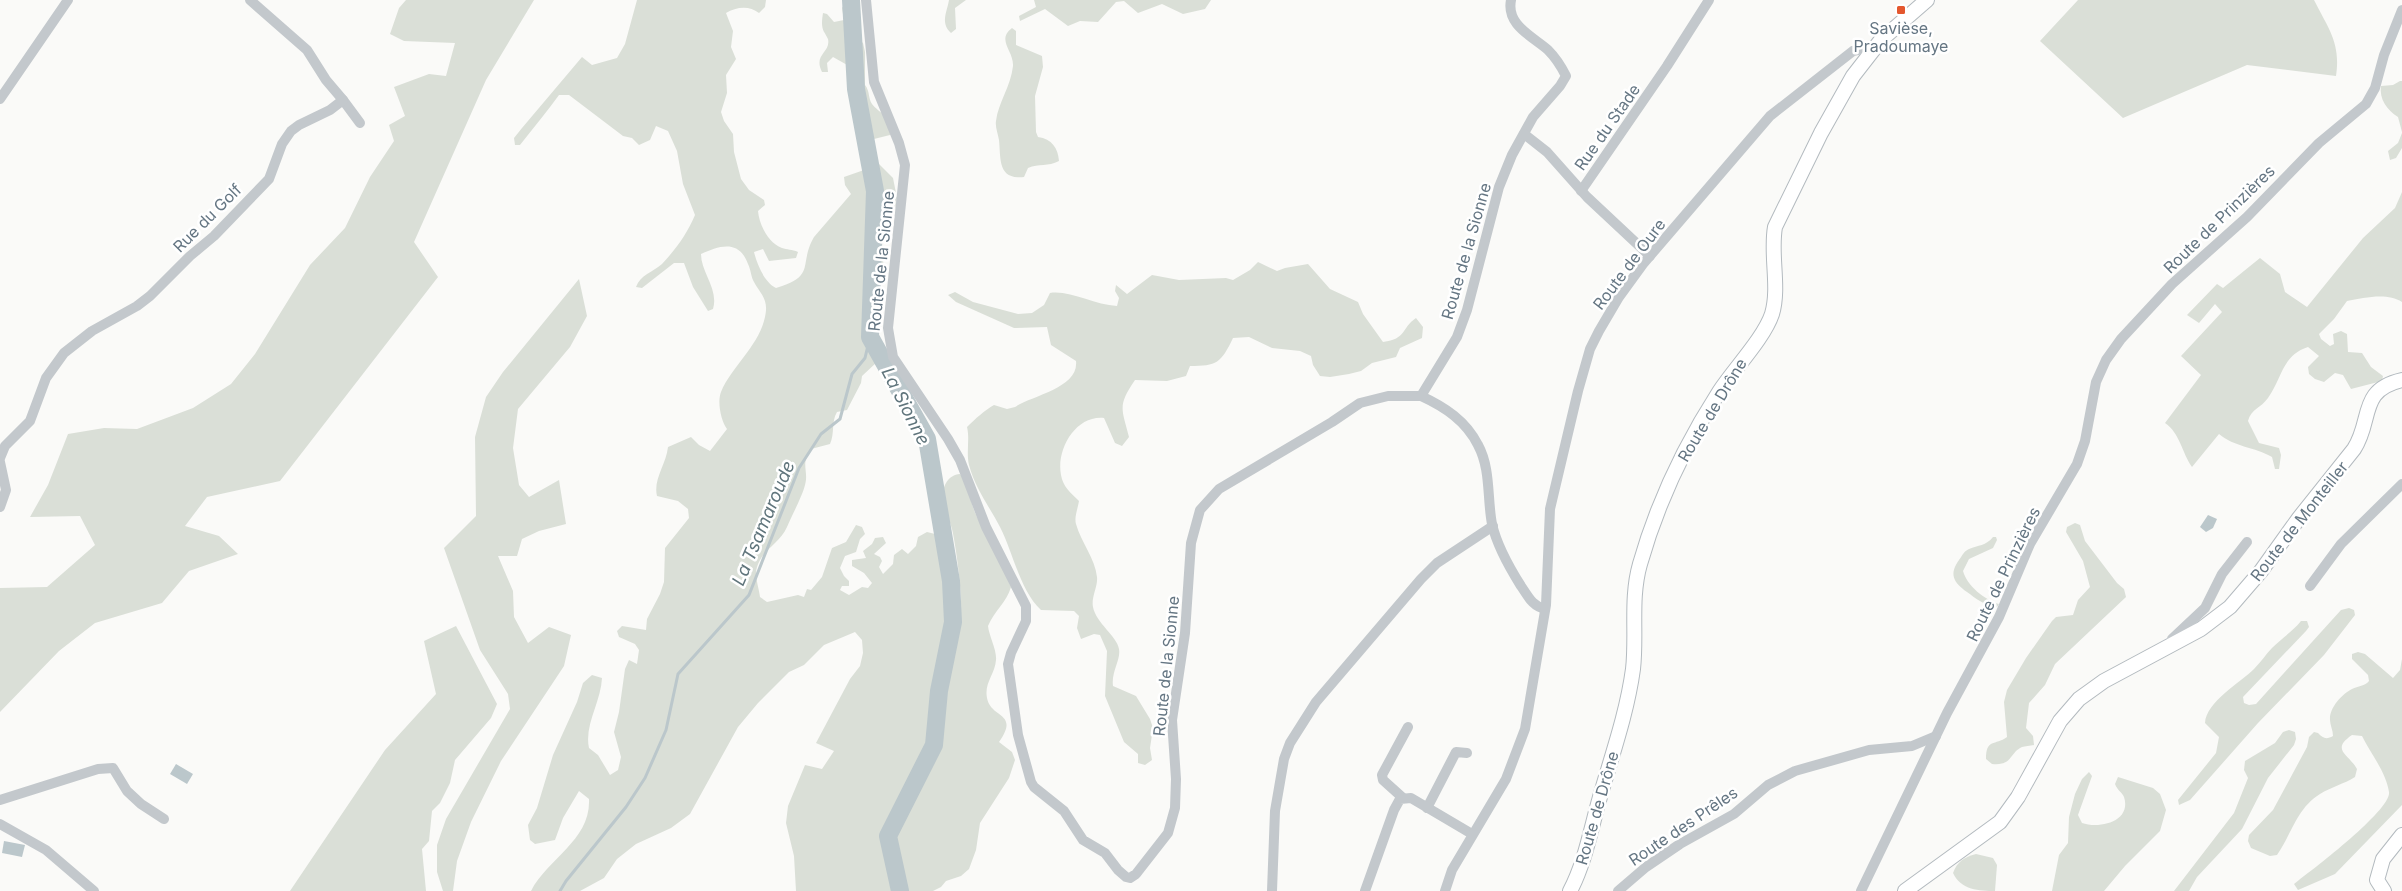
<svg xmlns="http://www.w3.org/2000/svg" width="2402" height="891" font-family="Inter,sans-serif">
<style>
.green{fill:#dadfd7}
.water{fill:#bbc7cb}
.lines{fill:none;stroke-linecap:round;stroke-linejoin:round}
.stream{stroke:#bbc7cb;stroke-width:3}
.river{stroke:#bbc7cb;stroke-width:18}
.secondary-casing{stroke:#b3babf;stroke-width:16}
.street{stroke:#c3c8cc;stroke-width:10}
.secondary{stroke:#fff;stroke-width:14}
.poi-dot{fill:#e4572e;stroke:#fff;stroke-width:2}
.labels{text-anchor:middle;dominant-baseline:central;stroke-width:5;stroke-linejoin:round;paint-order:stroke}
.poi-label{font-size:16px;fill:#657683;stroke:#fff}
.street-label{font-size:16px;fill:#657683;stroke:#fff}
.water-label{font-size:18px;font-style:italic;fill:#60757c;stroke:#fff}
</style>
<rect width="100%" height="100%" fill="#fafaf8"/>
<g class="green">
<polygon points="406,0 534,0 486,80 414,242 438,277 280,481 207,497 185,526 219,536 238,554 189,571 162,603 95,623 59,651 0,712 0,588 47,587 95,545 80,516 30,517 48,485 68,434 104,428 137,429 193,408 231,384 255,354 310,265 345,228 370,177 394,141 389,125 405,116 394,87 429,74 446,76 455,43 404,41 390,34 399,8"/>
<path d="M637,0H766L765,7L759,13C749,5 736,7 726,13L733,31L731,47L736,59L726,75L727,93L721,112L724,121L733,134L734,152L741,179L749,190L764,200L765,205L758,211C759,224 768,243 782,248C787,250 792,249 798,252L796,258L769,261L763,249L754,252C757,264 764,282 776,288C817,276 798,265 814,237L851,194L845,185L844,177L864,170L866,164L848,76L849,66L833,57L827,63L828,72H822C813,54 831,53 828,39C828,39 825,33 824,32C821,26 822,20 823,13L827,14L834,22L844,20L842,8L846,2L851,4L852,29L854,36L863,43L865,52V85C870,91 868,98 872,104C880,114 892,116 890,135L874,139L877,162L893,178L897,198L893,219L881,246L885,275L875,282L864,310L862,323L877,362L862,376L861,383L847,410L837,412C831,422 835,433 830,444L811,449C800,465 809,470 805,485C802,497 792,515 787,527C780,543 762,550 757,567C754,575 759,588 760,597L767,602L798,595L804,597L807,589L811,590L822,577L832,548L846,542L856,525L862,527L865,534L860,539L856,552L845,556L840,568L844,576L849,581V586H842L840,590L849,595L862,587L868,588L872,583L864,573L852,566V560L866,558L863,551L872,544L875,538L883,537L886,543L874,554L880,557L882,561L879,567L883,574L893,564L894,555L902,549L908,554L916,546L918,537L927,532L935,534L940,544L946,588L949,595L948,614L951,619L960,618C964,603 956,546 952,529C950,521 945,512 943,503C941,490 946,475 960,474C972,487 969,510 982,524L1011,587C1007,602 994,611 988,626C989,636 997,650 996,660C995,674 984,683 987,698C991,719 1020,712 999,742L1012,752L1015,760L1009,778L980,823L976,850L969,869L961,876L946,881L941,887L933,891H796L794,856L786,823L788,806L805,765L822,769L834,751L816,743L850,679L860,666L863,653L862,640L855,632L824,645L804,665L789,672L758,703L738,727L690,814L671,828L636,844L617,859L604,878L580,891H531C548,858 591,840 589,799L579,791L563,818L555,840L535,844L530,840L528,825L537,808L553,755L577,702L583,683L592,675L602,678C601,702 584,725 589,748L598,755L610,775L618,770L621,757L614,732L619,712L625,669L629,660L637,664L639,650L635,644L619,637L617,631L622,626L646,630L647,619L660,594L664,582L665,548L689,518L688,509L678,501L657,496C653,479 666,465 668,447L691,437L699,445L710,451L727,429C721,421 717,402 721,392C732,366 759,346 765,317C769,299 761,295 754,282C751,277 751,270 748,264C739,239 719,246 701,254C701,273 719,289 713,309L708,311L693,287L684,263H674L642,288L636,287C640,275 653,272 662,264C676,249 687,234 695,215L683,184L677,151L668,131L656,126L650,140L639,145L632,138L623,136L569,95H559C547,112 533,128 520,145H515L514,138L522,128L582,57L592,65L617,58L625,44Z"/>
<path d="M949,0H966L955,8L956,29L951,33C940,23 947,12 949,0Z"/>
<polygon points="1034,0 1211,0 1205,9 1183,14 1162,4 1138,13 1124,1 1116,2 1098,22 1080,21 1068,26 1045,9 1020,21 1019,16 1036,7"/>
<path d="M2078,0H2314C2328,28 2341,43 2336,76L2247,65L2123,118L2040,41Z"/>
<path d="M1012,28L1016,31V45L1042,56L1043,67L1035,96L1036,132L1038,137C1052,139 1058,148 1059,161C1048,167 1039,163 1028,168L1024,177C997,180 1001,158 999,140C998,134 995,127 996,121C998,103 1011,86 1013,66C1014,51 996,40 1012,28Z"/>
<path d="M2400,81H2402V132L2398,117C2387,110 2379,99 2381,86L2393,85Z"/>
<polygon points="2402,133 2402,148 2396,158 2390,160 2388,151 2398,143"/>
<path d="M2402,192V302C2387,292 2364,298 2347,301L2334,319L2319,334L2321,339L2330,346L2334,344L2333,334L2341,331L2347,334L2348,352L2362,353L2371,367L2383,376L2382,381L2351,389L2343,375L2335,373L2324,382L2315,379L2309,374L2308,367L2319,356L2308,347C2282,355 2282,379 2268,398C2261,408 2251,409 2248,421L2259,443L2279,448L2281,455L2279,469H2275L2272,457C2255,447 2234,447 2219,434L2192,467C2182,453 2180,433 2165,423L2201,375L2181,356L2222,312L2215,304L2199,323L2187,315L2217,284L2223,288L2260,258L2280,274L2285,292L2307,307L2363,238L2395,208Z"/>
<path d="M1258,262L1277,271L1285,268L1308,264L1330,289L1358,302L1363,314L1383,342C1407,339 1401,328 1416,318L1423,327L1422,338L1400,348L1396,357L1372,363L1361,371L1349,374L1330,377L1320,376L1313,365L1311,356L1300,351L1272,348L1249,337L1233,338C1221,363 1217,366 1190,366L1186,376L1167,381L1135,380C1117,406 1122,409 1129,437L1122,446L1115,443L1104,418C1076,415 1056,449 1061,475C1063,487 1071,493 1079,501C1078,508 1074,517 1076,524C1081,542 1095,558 1097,577C1098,587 1091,597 1093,607C1096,623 1117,636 1119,649C1121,660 1111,672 1113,686L1136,696L1150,719L1153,728L1150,748L1152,760L1145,765L1138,763V754L1124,742L1105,696L1107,651L1100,635L1094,634L1081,639L1077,628L1079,616L1074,611L1041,610C1020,591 1013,552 1000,527C989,506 975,488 969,465C966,452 970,439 967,427C975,419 985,410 994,405L1007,409L1015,407C1033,395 1079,388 1076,361L1051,345L1047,327L1014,328L956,302L948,295L955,292L973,302L1018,314L1032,313L1044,305L1050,293C1070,290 1094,305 1117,306L1119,298L1115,291L1116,285L1127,294L1152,275L1179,280L1226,278L1233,280L1250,270Z"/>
<polygon points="579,279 587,316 570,347 518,409 513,448 519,485 529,497 559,480 566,524 539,531 522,539 517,556 498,556 513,591 514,617 528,643 549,627 571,635 564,666 501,761 471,822 457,861 453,891 443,891 437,872 437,845 446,819 510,709 508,694 480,650 444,548 476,516 475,437 486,397 503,372"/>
<path d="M2075,523L2080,525L2085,541L2117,583L2124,589L2126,597L2055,664L2045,685L2029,703L2026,728L2033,736L2034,745C2030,746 2025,746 2022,747C2009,753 2013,766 1992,764L1986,759C1986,738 1995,746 2007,737L2004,702L2007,690L2026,658L2052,621L2056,617L2073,615L2078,600L2090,587L2083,561L2066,532L2067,527Z"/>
<path d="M1993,537H1996L1997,540L1993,548L1969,559L1963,571C1967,586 1985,600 1999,604L1997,607C1987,607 1975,598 1967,592C1953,582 1949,574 1959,560C1962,556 1964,551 1969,549C1978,545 1986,546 1993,537Z"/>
<path d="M2349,608L2354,610L2355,615L2324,655L2258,723L2190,800L2179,805L2178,800L2216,753L2219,737L2205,723C2206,702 2241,682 2254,669C2261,662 2266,654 2272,648C2282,638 2292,632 2301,621H2307L2309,627L2306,631L2243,697L2244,703L2249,705L2256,704L2341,610Z"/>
<polygon points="456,626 497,704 491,718 455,760 450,783 440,803 432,811 429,841 422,849 426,891 290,891 385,750 436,694 424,641"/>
<path d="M2358,652L2365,654L2393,678L2400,670L2402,659V805L2335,874L2298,890L2294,884L2299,880C2315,868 2392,809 2389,792C2386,772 2371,754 2362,736L2352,735C2330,750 2349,754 2357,769L2355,777C2344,784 2331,787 2320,794C2296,809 2292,834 2277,855L2270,856L2251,848L2248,841L2249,835L2273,810L2307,747L2309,737L2314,732L2318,733C2323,738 2326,740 2333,736C2333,730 2330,725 2330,720C2329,708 2342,694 2352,689C2358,686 2365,686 2369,681L2368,675L2352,659V654Z"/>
<polygon points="2289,730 2295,732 2296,739 2294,745 2268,778 2242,829 2197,877 2189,891 2174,891 2234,813 2248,778 2244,770 2245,761 2275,743 2283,732"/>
<path d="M2089,772L2092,776L2078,815L2082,823C2099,829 2132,822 2124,797C2122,792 2117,790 2115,784L2118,777L2153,788L2160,794L2166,810L2160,831L2125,866L2104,891H2052L2059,855L2068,843L2069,817L2075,794L2082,779Z"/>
<path d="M1976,854L1993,858L1997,865L1995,891C1979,891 1961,890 1953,873C1957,862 1964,857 1976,854Z"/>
</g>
<g class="water">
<polygon points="2208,515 2217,519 2213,528 2206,532 2200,527"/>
<polygon points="176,764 193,774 187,784 170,774"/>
<polygon points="4,841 25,845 22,857 2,853"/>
</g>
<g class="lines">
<polyline class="stream" points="560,891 566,881 626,807 645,778 666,730 678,674 749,595 799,468 821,434 840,419 852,374 865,358 870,337"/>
<polyline class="river" points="851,0 856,89 875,191 870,337 927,439 951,581 953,622 939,691 934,745 888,836 900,891"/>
<defs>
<g id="secondary">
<path d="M1570,891C1585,863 1591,828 1600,797C1612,755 1627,713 1633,669C1637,634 1630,599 1640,564C1657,504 1685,445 1719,392C1734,369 1764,338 1772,314C1780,287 1770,255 1775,227L1821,133L1853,76L1881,40L1927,0"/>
<path d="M1905,891L2000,822L2018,797L2060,721L2079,699L2104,681L2201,629L2230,607L2261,571L2299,518L2354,449C2373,420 2358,390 2402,380"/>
<polyline points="2384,891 2377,880 2383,859 2402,835"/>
</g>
</defs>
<use href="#secondary" class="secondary-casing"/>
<g class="street">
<path d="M866,0L874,82L899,143L905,165L888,328L893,357L948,439L960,460L986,527L1026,606V621L1011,653L1008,664L1018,735L1031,782L1034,787L1064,811L1083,840L1105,853L1118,870L1126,877L1130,878L1136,874L1168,833L1175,808L1176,779L1172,720L1185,633L1191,543L1200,510L1219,489L1332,422L1360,403L1388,396H1421L1457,337L1467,310L1499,187L1512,155L1533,117L1560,86L1566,76C1561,66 1556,58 1548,50C1532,36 1506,25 1511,0"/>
<polyline points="0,99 68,0"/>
<polyline points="343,100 360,123"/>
<polyline points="1524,134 1547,152 1587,197 1650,256"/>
<polyline points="1581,191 1667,66 1709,0"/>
<path d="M1421,396C1445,407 1466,421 1478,445C1491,469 1487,498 1492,524C1497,546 1509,567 1521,586C1528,596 1532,606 1545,609"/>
<polyline points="0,458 5,446 30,421 46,378 64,353 92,331 137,306 150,296 190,256 214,236 269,179 282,144 291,131 299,125 330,110 343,100 326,80 307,50 250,0"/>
<polyline points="0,462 6,490 0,507"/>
<polyline points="2310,586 2341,544 2402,484"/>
<polyline points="2172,639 2205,608 2222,574 2247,542"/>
<polyline points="1403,798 1383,780 1382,775 1408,727"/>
<polyline points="0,800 98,769 113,768 127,791 141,804 164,819"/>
<polyline points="1427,808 1456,752 1467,753"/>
<polyline points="0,824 46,850 94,891"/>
<polyline points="1272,891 1275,811 1284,759 1290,743 1316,702 1421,579 1437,563 1493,526"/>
<polyline points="1365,891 1394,810 1400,799 1411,798 1472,834"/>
<polyline points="1445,891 1452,870 1506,779 1525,729 1546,605 1550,509 1578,391 1590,349 1599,331 1619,297 1643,264 1770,116 1853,51 1862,49 1870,53"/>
<polyline points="1618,891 1646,867 1680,844 1734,814 1768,785 1795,771 1869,750 1912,746 1936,736"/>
<polyline points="1861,891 1947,713 1999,617 2030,544 2077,464 2085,441 2096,382 2106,360 2121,339 2172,284 2247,217 2319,143 2366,104 2375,88 2384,55 2402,10"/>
</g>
<use href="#secondary" class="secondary"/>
</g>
<rect class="poi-dot" x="1896" y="5" width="10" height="10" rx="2.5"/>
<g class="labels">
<g class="poi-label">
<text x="1901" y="28">Savièse,<tspan x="1901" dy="18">Pradoumaye</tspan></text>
</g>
<g class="street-label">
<text transform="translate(1607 127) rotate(-55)">Rue du Stade</text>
<text transform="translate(207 218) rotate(-45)">Rue du Golf</text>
<text transform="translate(2219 219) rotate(-44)">Route de Prinzières</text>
<text transform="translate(1466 251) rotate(-74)">Route de la Sionne</text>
<text transform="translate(881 261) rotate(-84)">Route de la Sionne</text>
<text transform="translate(1629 264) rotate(-53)">Route de Oure</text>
<text transform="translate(1712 410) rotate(-59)">Route de Drône</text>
<text transform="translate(2299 521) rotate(-52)">Route de Monteiller</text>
<text transform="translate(2003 574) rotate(-64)">Route de Prinzières</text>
<text transform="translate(1166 666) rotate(-84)">Route de la Sionne</text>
<text transform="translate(1597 808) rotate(-74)">Route de Drône</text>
<text transform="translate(1683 826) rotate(-34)">Route des Prêles</text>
</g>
<g class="water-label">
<text transform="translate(906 406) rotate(63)">La Sionne</text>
<text transform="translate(763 523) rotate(-67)">La Tsamaroude</text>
</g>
</g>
</svg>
